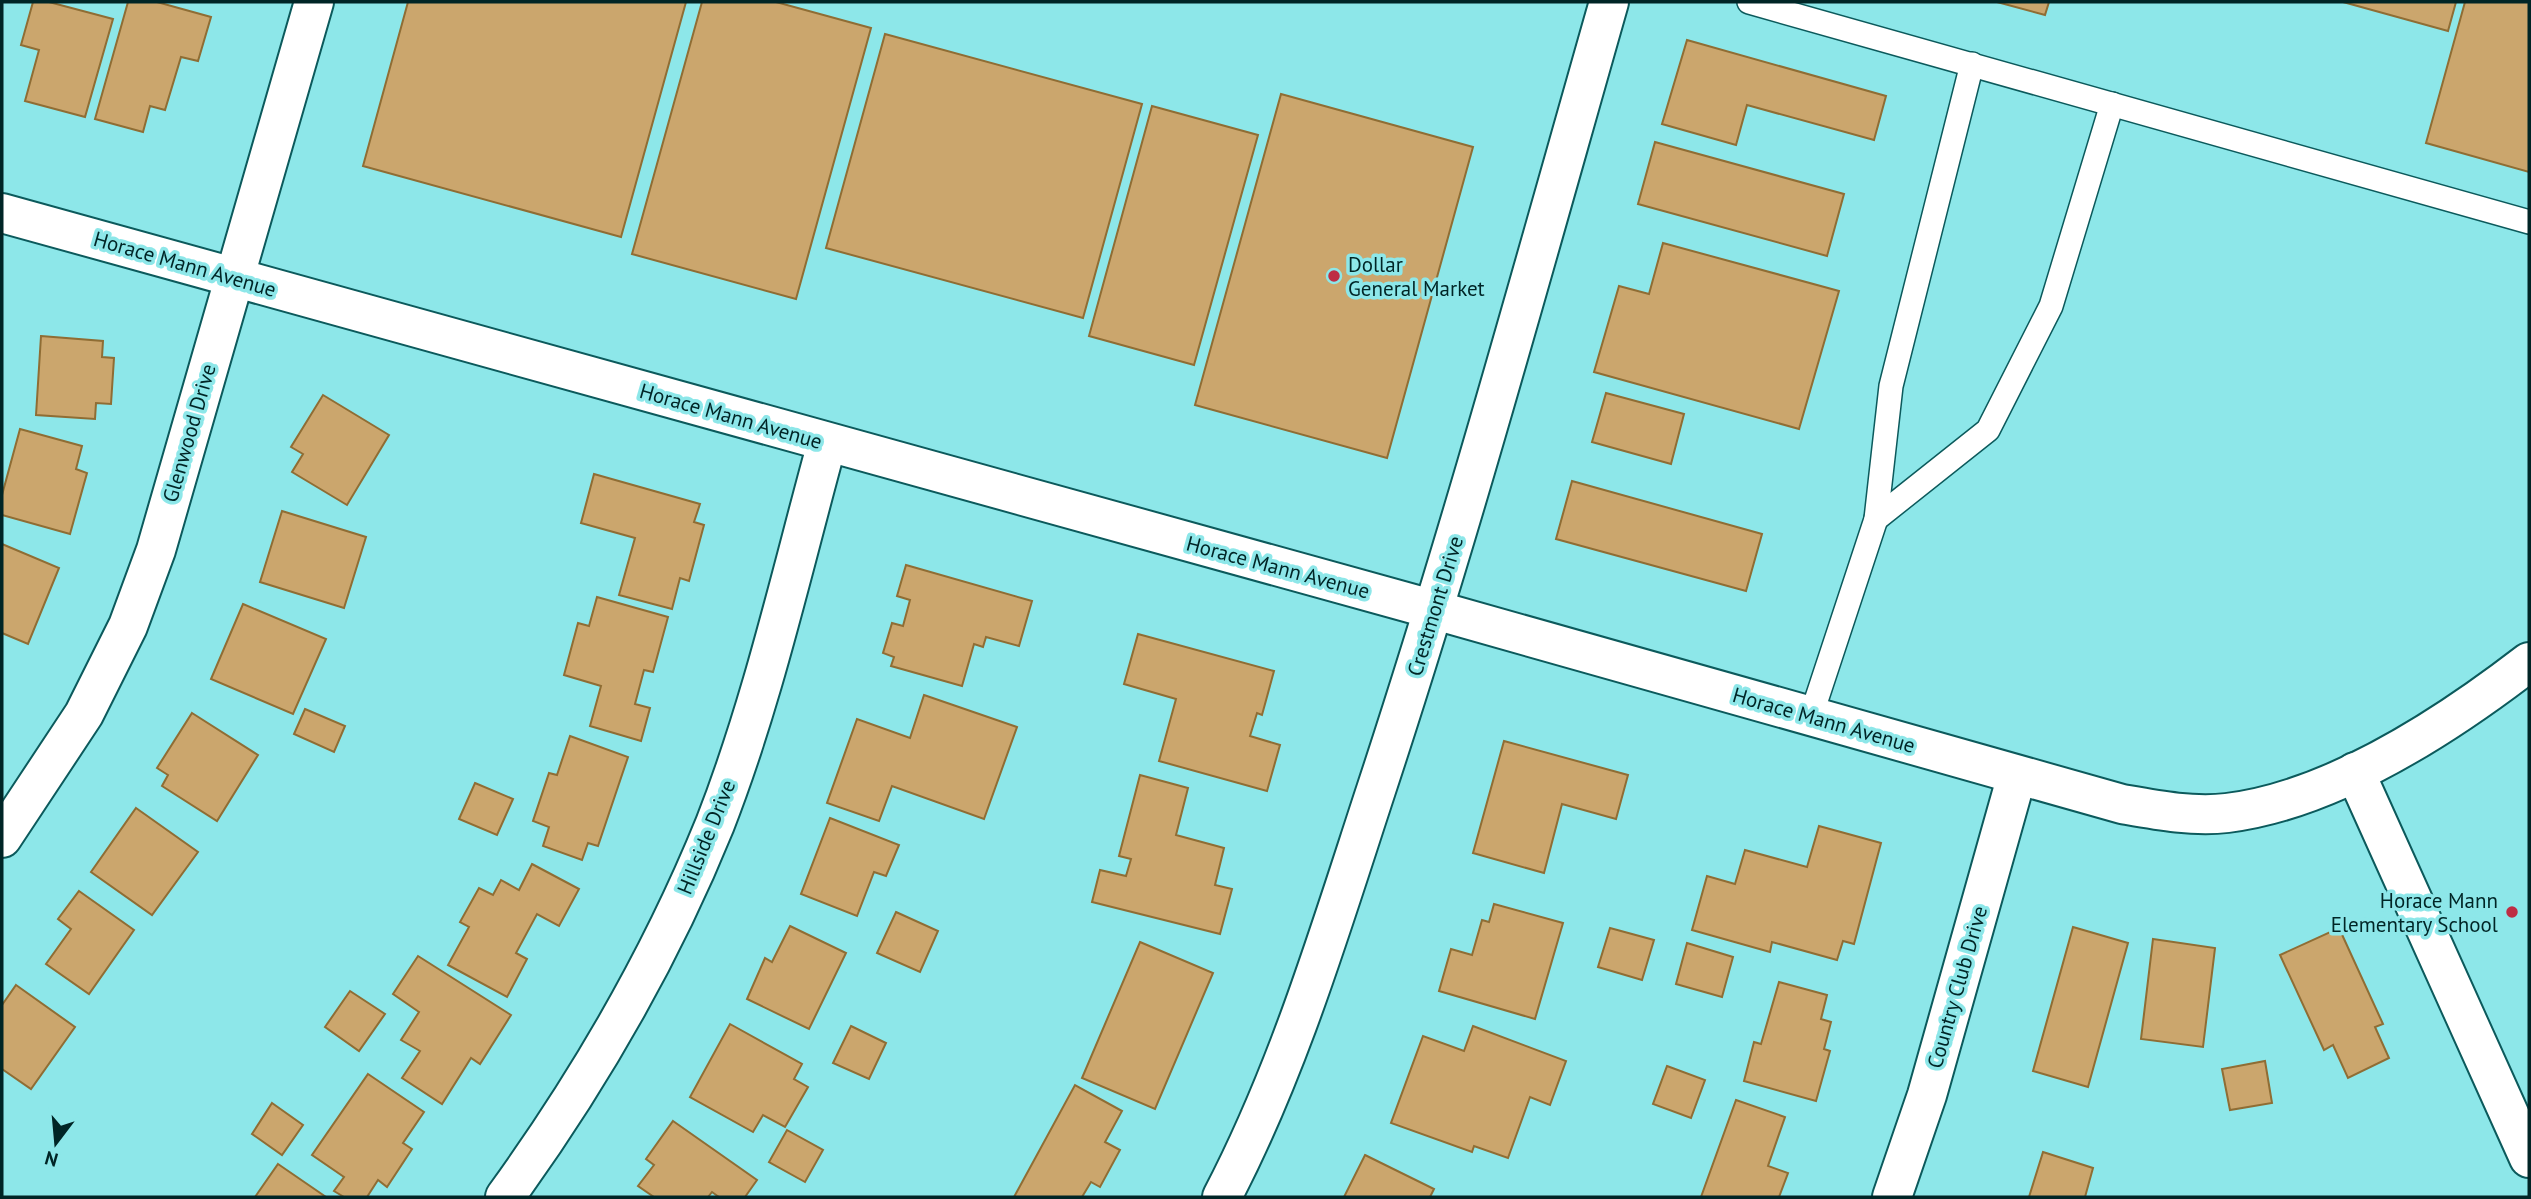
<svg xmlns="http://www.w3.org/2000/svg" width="2531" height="1199" font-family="'PT Sans',sans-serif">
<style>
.building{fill:#cba66d;stroke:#8f6d34;stroke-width:2}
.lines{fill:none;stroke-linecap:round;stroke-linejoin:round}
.service-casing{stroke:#0c5a5c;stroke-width:26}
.minor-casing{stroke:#0c5a5c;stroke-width:42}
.service{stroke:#fff;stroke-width:23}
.minor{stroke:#fff;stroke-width:38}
.poi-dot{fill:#be2d44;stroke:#8de7e9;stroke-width:2.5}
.labels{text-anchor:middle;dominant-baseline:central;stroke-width:7;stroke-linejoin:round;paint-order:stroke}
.street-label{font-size:21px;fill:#002526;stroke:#8de7e9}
.poi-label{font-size:21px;fill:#002526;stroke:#8de7e9;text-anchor:start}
</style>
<rect width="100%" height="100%" fill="#8de7e9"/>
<g class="building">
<polygon points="33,2 49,2 113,19 85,117 25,101 39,50 21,45"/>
<polygon points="128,2 157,2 211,17 198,61 181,57 165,110 150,106 143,132 95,119"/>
<polygon points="408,2 686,2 621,237 363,166"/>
<polygon points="702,2 776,2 871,28 796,299 632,254"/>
<polygon points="1997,2 2049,2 2045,15"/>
<polygon points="2343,2 2456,2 2448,31"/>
<polygon points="2465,2 2529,2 2529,172 2426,143"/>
<polygon points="885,34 1142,104 1083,318 826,248"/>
<polygon points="1687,40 1886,96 1874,140 1747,105 1736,145 1662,124"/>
<polygon points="1281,94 1473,147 1387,458 1195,405"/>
<polygon points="1152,106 1258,135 1194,365 1089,336"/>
<polygon points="1655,142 1844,194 1827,256 1638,204"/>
<polygon points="1663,243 1839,291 1799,429 1594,372 1619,286 1649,294"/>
<polygon points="41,336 103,341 102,357 114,358 111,404 96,403 95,419 36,415"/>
<polygon points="1606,393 1684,414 1671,464 1592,442"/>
<polygon points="323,395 389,435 347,505 292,472 303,454 291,447"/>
<polygon points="20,429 82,446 76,469 87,473 70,534 2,515 2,495"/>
<polygon points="594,474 700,504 694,522 704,525 689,581 680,578 672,609 619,595 635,538 581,523"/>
<polygon points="1572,481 1762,534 1746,591 1556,539"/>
<polygon points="282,511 366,537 344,608 260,582"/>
<polygon points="2,544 59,568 28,644 2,633"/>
<polygon points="906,565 1032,601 1019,646 986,637 983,647 974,644 962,686 891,666 894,657 883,653 892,623 903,626 910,600 897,596"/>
<polygon points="597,597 668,617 653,672 644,670 635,704 650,708 641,741 590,726 601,686 564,675 578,623 589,626"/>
<polygon points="243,604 326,639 293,714 211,679"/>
<polygon points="1138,634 1274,671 1262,715 1257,713 1250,736 1280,745 1267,791 1159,761 1176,699 1124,684"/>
<polygon points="924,695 1017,727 984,819 892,786 879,821 827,803 857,719 910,738"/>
<polygon points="305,709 345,726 334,752 294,734"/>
<polygon points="192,713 258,755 217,821 162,786 168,775 157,768"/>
<polygon points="570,736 628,757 598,846 588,843 582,860 543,846 549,827 533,821 549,773 557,775"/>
<polygon points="1504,741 1628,775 1616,819 1562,804 1544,873 1473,853"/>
<polygon points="1140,775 1188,788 1176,835 1224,848 1215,885 1232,889 1220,934 1092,902 1100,870 1126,876 1131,859 1119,856"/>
<polygon points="475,783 513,799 497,835 459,819"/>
<polygon points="136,808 198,852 152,915 91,872"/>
<polygon points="830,818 899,845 886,876 874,872 857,916 801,894"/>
<polygon points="1819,826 1881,843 1854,944 1843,941 1837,960 1772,942 1770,952 1692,930 1707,876 1735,884 1745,850 1807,867"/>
<polygon points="532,864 579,889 559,926 537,914 516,953 527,959 507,997 448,965 469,927 460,922 479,888 493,895 501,880 519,890"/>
<polygon points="79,891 134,930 89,994 46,964 71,929 58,919"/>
<polygon points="1494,904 1563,923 1535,1019 1439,991 1451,949 1472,955 1482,920 1489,922"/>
<polygon points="896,912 938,931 920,972 877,953"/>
<polygon points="790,926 846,953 809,1029 747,999 765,958 772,962"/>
<polygon points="2073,927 2128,943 2088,1087 2033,1071"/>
<polygon points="1610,928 1654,940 1642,980 1598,967"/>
<polygon points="2339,928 2383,1024 2375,1027 2389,1058 2348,1078 2333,1045 2324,1050 2280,955"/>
<polygon points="2153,939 2215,948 2203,1047 2141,1039"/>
<polygon points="1140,942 1213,973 1155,1109 1082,1078"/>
<polygon points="1687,943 1733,957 1722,997 1676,984"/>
<polygon points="418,956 511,1015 480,1064 471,1058 442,1104 402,1078 420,1051 401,1040 419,1012 393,994"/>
<polygon points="1779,982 1827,995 1821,1019 1831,1022 1824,1049 1830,1051 1816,1101 1744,1081 1754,1042 1761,1044"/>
<polygon points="16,985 75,1027 31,1089 2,1069 2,1005"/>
<polygon points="350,991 385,1014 359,1051 325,1027"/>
<polygon points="730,1024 802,1064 794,1079 808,1087 785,1127 763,1115 753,1132 690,1097"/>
<polygon points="851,1026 886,1043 869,1079 833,1063"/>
<polygon points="1473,1026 1566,1061 1550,1105 1530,1097 1508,1158 1474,1146 1472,1152 1391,1123 1423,1036 1464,1051"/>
<polygon points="2265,1061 2272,1103 2230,1110 2222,1069"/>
<polygon points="1667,1066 1705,1080 1691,1118 1653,1104"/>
<polygon points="368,1074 424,1112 403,1143 412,1149 387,1187 378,1180 367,1197 344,1197 334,1191 344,1177 312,1155"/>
<polygon points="1075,1085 1122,1111 1105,1142 1120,1150 1100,1187 1091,1182 1082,1197 1014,1197"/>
<polygon points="1736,1100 1785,1117 1768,1166 1788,1173 1779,1197 1701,1197"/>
<polygon points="272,1103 303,1125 282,1155 252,1134"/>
<polygon points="673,1121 757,1180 745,1197 719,1197 712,1192 708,1197 654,1197 638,1186 654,1165 646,1159"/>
<polygon points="787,1130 823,1150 805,1182 769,1162"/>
<polygon points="2043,1152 2093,1168 2085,1197 2029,1197"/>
<polygon points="1365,1155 1434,1189 1430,1197 1344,1197"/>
<polygon points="278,1164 326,1197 255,1197"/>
</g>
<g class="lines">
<defs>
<g id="service">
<polyline points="1749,2 2529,222"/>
<polyline points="1876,519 1988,430 2051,306 2112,104"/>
<polyline points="1811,716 1876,519 1891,386 1972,64"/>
</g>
<g id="minor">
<path d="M2,213L1435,610L2122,804C2156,810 2192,817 2227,813C2333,800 2446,726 2529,662"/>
<polyline points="2355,772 2529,1158"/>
<polyline points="2,838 84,714 128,626 156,550 314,2"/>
<path d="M505,1197C589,1081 661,957 715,824C763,701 792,570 827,443"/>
<path d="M1222,1197C1289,1069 1331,927 1376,790C1462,529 1534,265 1609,2"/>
<polyline points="1892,1197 1927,1095 2017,775"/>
</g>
</defs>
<use href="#service" class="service-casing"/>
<use href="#minor" class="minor-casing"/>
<use href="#service" class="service"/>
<use href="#minor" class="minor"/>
</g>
<g class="poi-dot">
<circle cx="1334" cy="276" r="7"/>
<circle cx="2512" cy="912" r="7"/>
</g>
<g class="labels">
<g class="street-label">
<text transform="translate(185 264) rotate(16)">Horace Mann Avenue</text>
<text transform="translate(731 416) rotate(16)">Horace Mann Avenue</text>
<text transform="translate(189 433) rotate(-74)">Glenwood Drive</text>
<text transform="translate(1278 567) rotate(15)">Horace Mann Avenue</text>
<text transform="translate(1435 606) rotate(-73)">Crestmont Drive</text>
<text transform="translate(1824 720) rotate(16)">Horace Mann Avenue</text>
<text transform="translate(706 837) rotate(-68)">Hillside Drive</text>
<text transform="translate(1957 987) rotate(-74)">Country Club Drive</text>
</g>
<g class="poi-label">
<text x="1348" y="264">Dollar<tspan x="1348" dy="24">General Market</tspan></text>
<text x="2498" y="900" text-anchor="end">Horace Mann<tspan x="2498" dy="24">Elementary School</tspan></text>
</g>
</g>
<rect width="2531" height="1199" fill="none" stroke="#002526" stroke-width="7"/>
<g transform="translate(56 1143) rotate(196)" stroke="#8de7e9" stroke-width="5" paint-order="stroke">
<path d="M0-5L12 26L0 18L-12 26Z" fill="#002526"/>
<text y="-10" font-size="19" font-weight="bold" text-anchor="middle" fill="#002526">N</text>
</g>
</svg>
